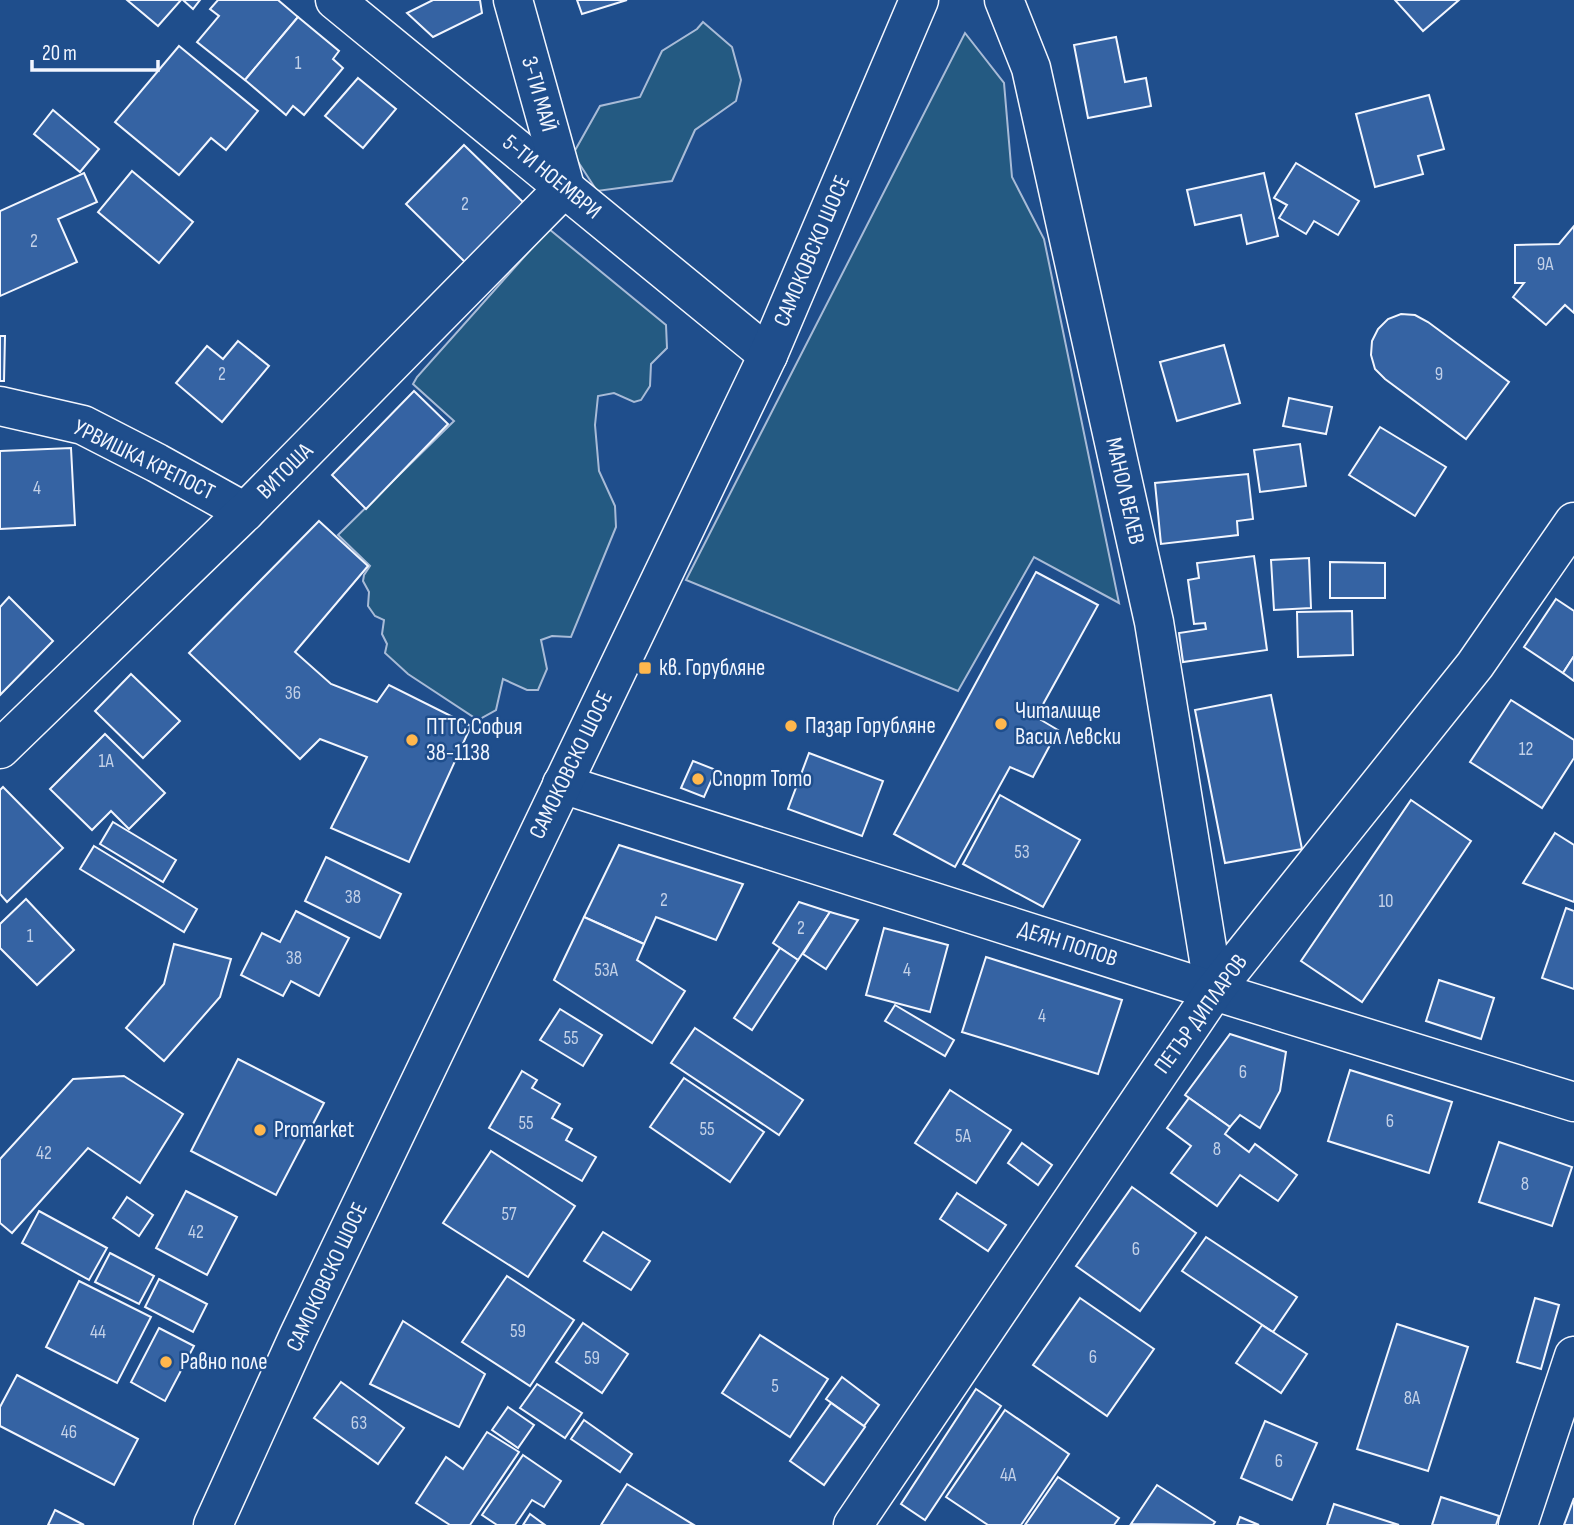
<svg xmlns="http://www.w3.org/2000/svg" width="1574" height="1525" font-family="'Sofia Sans Condensed',sans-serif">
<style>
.green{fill:#245a82;stroke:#a8bbd7;stroke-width:2}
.building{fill:#3563a3;stroke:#f2f6ff;stroke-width:2}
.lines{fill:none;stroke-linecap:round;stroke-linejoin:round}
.minor-casing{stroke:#f2f6ff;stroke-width:41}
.secondary-casing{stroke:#f2f6ff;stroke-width:41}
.minor{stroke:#1f4e8c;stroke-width:38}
.secondary{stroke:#1f4e8c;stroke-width:38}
.poi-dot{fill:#ffb74d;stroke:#1f4e8c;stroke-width:2.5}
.labels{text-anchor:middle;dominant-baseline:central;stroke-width:5;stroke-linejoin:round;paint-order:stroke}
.number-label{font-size:19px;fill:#c3d1e8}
.street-label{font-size:23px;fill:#f2f6ff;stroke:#1f4e8c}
.poi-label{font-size:23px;fill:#f2f6ff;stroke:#1f4e8c;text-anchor:start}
</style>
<rect width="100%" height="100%" fill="#1f4e8c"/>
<g class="green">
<polygon points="703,22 732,47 741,80 736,101 695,130 672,181 597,191 573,154 600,106 640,97 662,51 697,29"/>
<polygon points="965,33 1004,83 1012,177 1044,239 1119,603 1034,557 958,691 686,580"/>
<polygon points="549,229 666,325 667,348 651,364 650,386 641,400 634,402 614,393 598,396 595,425 599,471 615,506 616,527 571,637 552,636 541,640 547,669 538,690 527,690 503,679 496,710 478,720 408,674 385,653 387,644 382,634 384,620 375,616 368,606 369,592 363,581 364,575 370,566 338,535 454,421 413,384 417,377"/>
</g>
<g class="building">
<polygon points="127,0 181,0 158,26"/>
<polygon points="183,0 200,0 193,9"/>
<polygon points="218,0 278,0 298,17 245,80 197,42 219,16 210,9"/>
<polygon points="433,0 480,0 482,13 433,37 407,13"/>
<polygon points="577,0 627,0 582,14"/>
<polygon points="1395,0 1459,0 1423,31"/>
<polygon points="298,17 339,51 333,59 343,68 304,115 293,106 286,115 245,80"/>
<polygon points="1116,37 1125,82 1146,78 1151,106 1088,118 1074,45"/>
<polygon points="179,46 258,111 226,150 211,138 179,175 115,122"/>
<polygon points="358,78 396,109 363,148 325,116"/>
<polygon points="1429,95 1444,149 1418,156 1423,174 1375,187 1356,114"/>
<polygon points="53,110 99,149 80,172 34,134"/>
<polygon points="464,145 525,204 467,264 406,204"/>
<polygon points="1296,163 1359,201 1338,235 1314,221 1306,234 1279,218 1287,205 1274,198"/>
<polygon points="132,171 193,222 159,263 98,212"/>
<polygon points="84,173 97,202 58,219 77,262 0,296 0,211"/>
<polygon points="1264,173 1278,236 1247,244 1241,215 1195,225 1187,190"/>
<polygon points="1574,226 1574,313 1565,305 1546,325 1513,297 1524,283 1515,283 1515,245 1559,244"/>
<polygon points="1401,314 1415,315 1428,322 1509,382 1466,439 1385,379 1375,369 1371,355 1372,341 1378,329 1388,319"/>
<polygon points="0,336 5,336 4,381 0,381"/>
<polygon points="238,341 269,366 222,422 176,383 207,346 223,359"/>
<polygon points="1224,345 1240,403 1177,421 1160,362"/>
<polygon points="414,391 448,424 366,509 332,475"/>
<polygon points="1289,398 1332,407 1326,434 1283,426"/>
<polygon points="1380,427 1446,467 1415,516 1349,475"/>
<polygon points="1300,444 1306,486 1260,492 1254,450"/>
<polygon points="71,448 75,525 0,529 0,451"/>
<polygon points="1248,474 1253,519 1237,521 1238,535 1161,544 1155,483"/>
<polygon points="319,521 368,566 295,652 331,684 377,702 389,685 471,726 409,862 331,828 367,757 320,739 300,759 189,653"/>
<polygon points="1254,556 1267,650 1183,662 1179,633 1206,629 1205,623 1194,624 1188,580 1199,578 1197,563"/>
<polygon points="1309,558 1311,608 1274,610 1271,560"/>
<polygon points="1330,562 1385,563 1385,598 1330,598"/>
<polygon points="1036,572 1098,605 1036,717 1058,730 1033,777 1010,767 955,867 894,834"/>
<polygon points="9,597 53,641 0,695 0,607"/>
<polygon points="1556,599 1574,611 1574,656 1563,673 1524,647"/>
<polygon points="1352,611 1353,655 1298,657 1297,612"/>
<polygon points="1574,656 1574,681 1563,673"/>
<polygon points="131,674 180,721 143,758 95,711"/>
<polygon points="1271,695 1302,849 1225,863 1195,710"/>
<polygon points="1511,700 1574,740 1574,758 1542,808 1470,762"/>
<polygon points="105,734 165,793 129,829 111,811 92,830 50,789"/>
<polygon points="809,753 883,781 862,836 788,809"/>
<polygon points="693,761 716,770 704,797 681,788"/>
<polygon points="3,787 63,848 7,902 0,894 0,790"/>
<polygon points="1000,795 1080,840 1043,907 963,864"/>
<polygon points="1411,800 1471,841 1362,1002 1301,961"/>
<polygon points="113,822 176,860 163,882 100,844"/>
<polygon points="1555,833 1574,845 1574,902 1523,883"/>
<polygon points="619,845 743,884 716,940 656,917 644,944 584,917"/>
<polygon points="94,846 197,909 184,932 80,869"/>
<polygon points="326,857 401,894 380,938 305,901"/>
<polygon points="26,899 74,950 37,985 0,948 0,924"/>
<polygon points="799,902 830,912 798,960 773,943"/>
<polygon points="1566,908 1574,911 1574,989 1542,978"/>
<polygon points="296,911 349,938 319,996 291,981 283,996 241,975 262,933 280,942"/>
<polygon points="830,912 858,920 826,969 803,954"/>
<polygon points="584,917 644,944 637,960 685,991 652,1043 554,980"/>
<polygon points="884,928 948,945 930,1012 866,995"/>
<polygon points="174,944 231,959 220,997 164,1061 126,1028 164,984"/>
<polygon points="780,948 798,960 752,1030 734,1018"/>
<polygon points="986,957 1122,1000 1098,1074 962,1032"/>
<polygon points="1439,980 1494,998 1481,1039 1426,1021"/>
<polygon points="895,1005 954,1040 945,1056 885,1021"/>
<polygon points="560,1009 602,1035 583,1066 540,1040"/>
<polygon points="695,1028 803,1100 779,1135 671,1063"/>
<polygon points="1230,1034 1286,1052 1280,1091 1260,1128 1240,1115 1230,1127 1185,1095"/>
<polygon points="238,1059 324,1103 276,1195 191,1151"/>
<polygon points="1350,1070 1452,1102 1429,1173 1328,1141"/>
<polygon points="522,1071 537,1080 532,1088 560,1104 552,1118 572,1129 566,1140 596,1157 582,1181 489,1128"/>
<polygon points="124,1076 183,1114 140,1183 88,1148 12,1233 0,1223 0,1159 73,1079"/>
<polygon points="684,1078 764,1132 730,1182 650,1127"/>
<polygon points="950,1090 1011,1130 976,1183 915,1143"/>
<polygon points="1189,1098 1230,1127 1225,1134 1249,1152 1255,1144 1297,1175 1278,1201 1240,1175 1217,1206 1171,1173 1191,1146 1167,1128"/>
<polygon points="1499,1142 1572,1167 1552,1226 1479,1202"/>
<polygon points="1022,1143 1052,1165 1038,1185 1008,1163"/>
<polygon points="491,1151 575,1206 528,1277 443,1223"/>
<polygon points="1132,1187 1196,1233 1140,1311 1076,1266"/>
<polygon points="186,1191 237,1217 207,1275 156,1248"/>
<polygon points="957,1193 1006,1225 988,1251 940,1219"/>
<polygon points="127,1197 153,1215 139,1236 113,1218"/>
<polygon points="39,1211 107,1248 89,1280 22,1243"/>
<polygon points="603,1232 650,1261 631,1290 584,1261"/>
<polygon points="1206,1237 1297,1297 1273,1332 1182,1271"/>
<polygon points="110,1253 154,1276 139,1304 95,1282"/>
<polygon points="507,1276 574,1320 530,1386 462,1342"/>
<polygon points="159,1279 207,1304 193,1332 145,1307"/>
<polygon points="79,1281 151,1317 117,1383 46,1347"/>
<polygon points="1080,1298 1154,1349 1107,1416 1033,1365"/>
<polygon points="1535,1298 1559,1305 1541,1369 1517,1362"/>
<polygon points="403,1321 485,1374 459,1427 370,1384"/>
<polygon points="583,1323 628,1354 602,1393 556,1362"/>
<polygon points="1397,1324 1468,1347 1428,1471 1357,1449"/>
<polygon points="1262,1325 1307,1354 1281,1393 1236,1363"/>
<polygon points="159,1328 194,1346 165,1401 131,1382"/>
<polygon points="760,1335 828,1379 790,1437 722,1393"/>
<polygon points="17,1375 138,1439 114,1485 0,1426 0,1407"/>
<polygon points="842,1377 879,1405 864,1426 826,1399"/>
<polygon points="341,1382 404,1428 378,1464 314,1418"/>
<polygon points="537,1384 582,1413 565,1438 520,1408"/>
<polygon points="976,1389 1001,1406 925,1520 901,1504"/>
<polygon points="831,1403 865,1427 824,1485 790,1461"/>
<polygon points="508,1407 534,1425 518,1448 492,1430"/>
<polygon points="1005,1410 1069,1454 1021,1525 988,1525 946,1497"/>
<polygon points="584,1420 632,1454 620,1472 571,1439"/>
<polygon points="1265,1421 1317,1443 1292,1500 1241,1478"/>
<polygon points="487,1432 519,1452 470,1525 450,1525 416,1503 446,1457 463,1469"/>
<polygon points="523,1455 561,1481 544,1507 532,1500 515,1525 497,1525 482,1515"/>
<polygon points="1058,1477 1119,1518 1114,1525 1025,1525"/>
<polygon points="627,1484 694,1525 601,1525"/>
<polygon points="1157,1485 1215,1522 1213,1525 1131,1524"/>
<polygon points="1441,1497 1499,1516 1496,1525 1432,1525"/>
<polygon points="1574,1498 1574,1525 1564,1525"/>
<polygon points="1334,1504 1399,1525 1327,1525"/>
<polygon points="55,1510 84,1525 48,1525"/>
<polygon points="530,1514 545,1525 523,1525"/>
<polygon points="1240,1517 1259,1525 1237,1525"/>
</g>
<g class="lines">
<defs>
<g id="minor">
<polyline points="335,0 768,355"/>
<polyline points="1004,0 1031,68 1154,622 1214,991"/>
<polyline points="0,406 83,425 157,463 245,512"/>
<polyline points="0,749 245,512 565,187 513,0"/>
<polyline points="562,784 1214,991 1574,1102"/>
<polyline points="853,1525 1214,991 1475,665 1574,522"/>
<polyline points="1518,1525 1574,1356"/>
</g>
<polyline id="secondary" points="213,1525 298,1337 768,355 919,0"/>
</defs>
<use href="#minor" class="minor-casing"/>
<use href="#secondary" class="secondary-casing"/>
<use href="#minor" class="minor"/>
<use href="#secondary" class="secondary"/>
</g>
<g class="poi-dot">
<rect x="638" y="661" width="14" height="14" rx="3.5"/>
<circle cx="1001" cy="724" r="7"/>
<circle cx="791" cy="726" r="7"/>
<circle cx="412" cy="740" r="7"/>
<circle cx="698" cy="779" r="7"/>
<circle cx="260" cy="1130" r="7"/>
<circle cx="166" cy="1362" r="7"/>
</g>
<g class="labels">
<g class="number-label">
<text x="298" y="63">1</text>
<text x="465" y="204">2</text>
<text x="34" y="241">2</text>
<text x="1545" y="264">9А</text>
<text x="222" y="374">2</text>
<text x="1439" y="374">9</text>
<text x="37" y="488">4</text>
<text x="293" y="693">36</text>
<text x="1526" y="749">12</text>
<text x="106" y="761">1А</text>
<text x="1022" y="852">53</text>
<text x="353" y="897">38</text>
<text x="664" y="900">2</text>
<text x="1386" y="901">10</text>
<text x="801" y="928">2</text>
<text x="30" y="936">1</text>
<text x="294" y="958">38</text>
<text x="606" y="970">53А</text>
<text x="907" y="970">4</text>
<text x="1042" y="1016">4</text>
<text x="571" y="1038">55</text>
<text x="1243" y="1072">6</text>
<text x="1390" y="1121">6</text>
<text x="526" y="1123">55</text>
<text x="707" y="1129">55</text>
<text x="963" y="1136">5А</text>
<text x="1217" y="1149">8</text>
<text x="44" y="1153">42</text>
<text x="1525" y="1184">8</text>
<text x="509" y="1214">57</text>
<text x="196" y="1232">42</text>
<text x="1136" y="1249">6</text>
<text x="518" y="1331">59</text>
<text x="98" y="1332">44</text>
<text x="1093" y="1357">6</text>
<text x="592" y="1358">59</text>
<text x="775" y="1386">5</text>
<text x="1412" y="1398">8А</text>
<text x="359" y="1423">63</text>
<text x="69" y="1432">46</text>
<text x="1279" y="1461">6</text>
<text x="1008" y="1475">4А</text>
</g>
<g class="street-label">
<text transform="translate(539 94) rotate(74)">3-ТИ МАЙ</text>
<text transform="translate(552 177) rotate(39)">5-ТИ НОЕМВРИ</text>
<text transform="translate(812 251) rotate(-67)">САМОКОВСКО ШОСЕ</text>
<text transform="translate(144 460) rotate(26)">УРВИШКА КРЕПОСТ</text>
<text transform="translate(285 471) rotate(-45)">ВИТОША</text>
<text transform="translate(1125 491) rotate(77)">МАНОЛ ВЕЛЕВ</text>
<text transform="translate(571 765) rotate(-64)">САМОКОВСКО ШОСЕ</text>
<text transform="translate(1068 944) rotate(18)">ДЕЯН ПОПОВ</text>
<text transform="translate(1201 1014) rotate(-54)">ПЕТЪР ДИПЛАРОВ</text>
<text transform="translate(327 1277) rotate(-65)">САМОКОВСКО ШОСЕ</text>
</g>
<g class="poi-label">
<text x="659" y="668">кв. Горубляне</text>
<text x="1015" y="711">Читалище<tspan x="1015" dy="26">Васил Левски</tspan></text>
<text x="805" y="726">Пазар Горубляне</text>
<text x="426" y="727">ПТТС София<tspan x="426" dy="26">38-1138</tspan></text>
<text x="712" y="779">Спорт Тото</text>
<text x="274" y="1130">Promarket</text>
<text x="180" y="1362">Равно поле</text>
</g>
</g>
<path d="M32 60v10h126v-10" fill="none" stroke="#f2f6ff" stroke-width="3.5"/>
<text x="42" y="60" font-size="21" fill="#f2f6ff" stroke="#1f4e8c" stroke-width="5" paint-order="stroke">20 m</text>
</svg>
